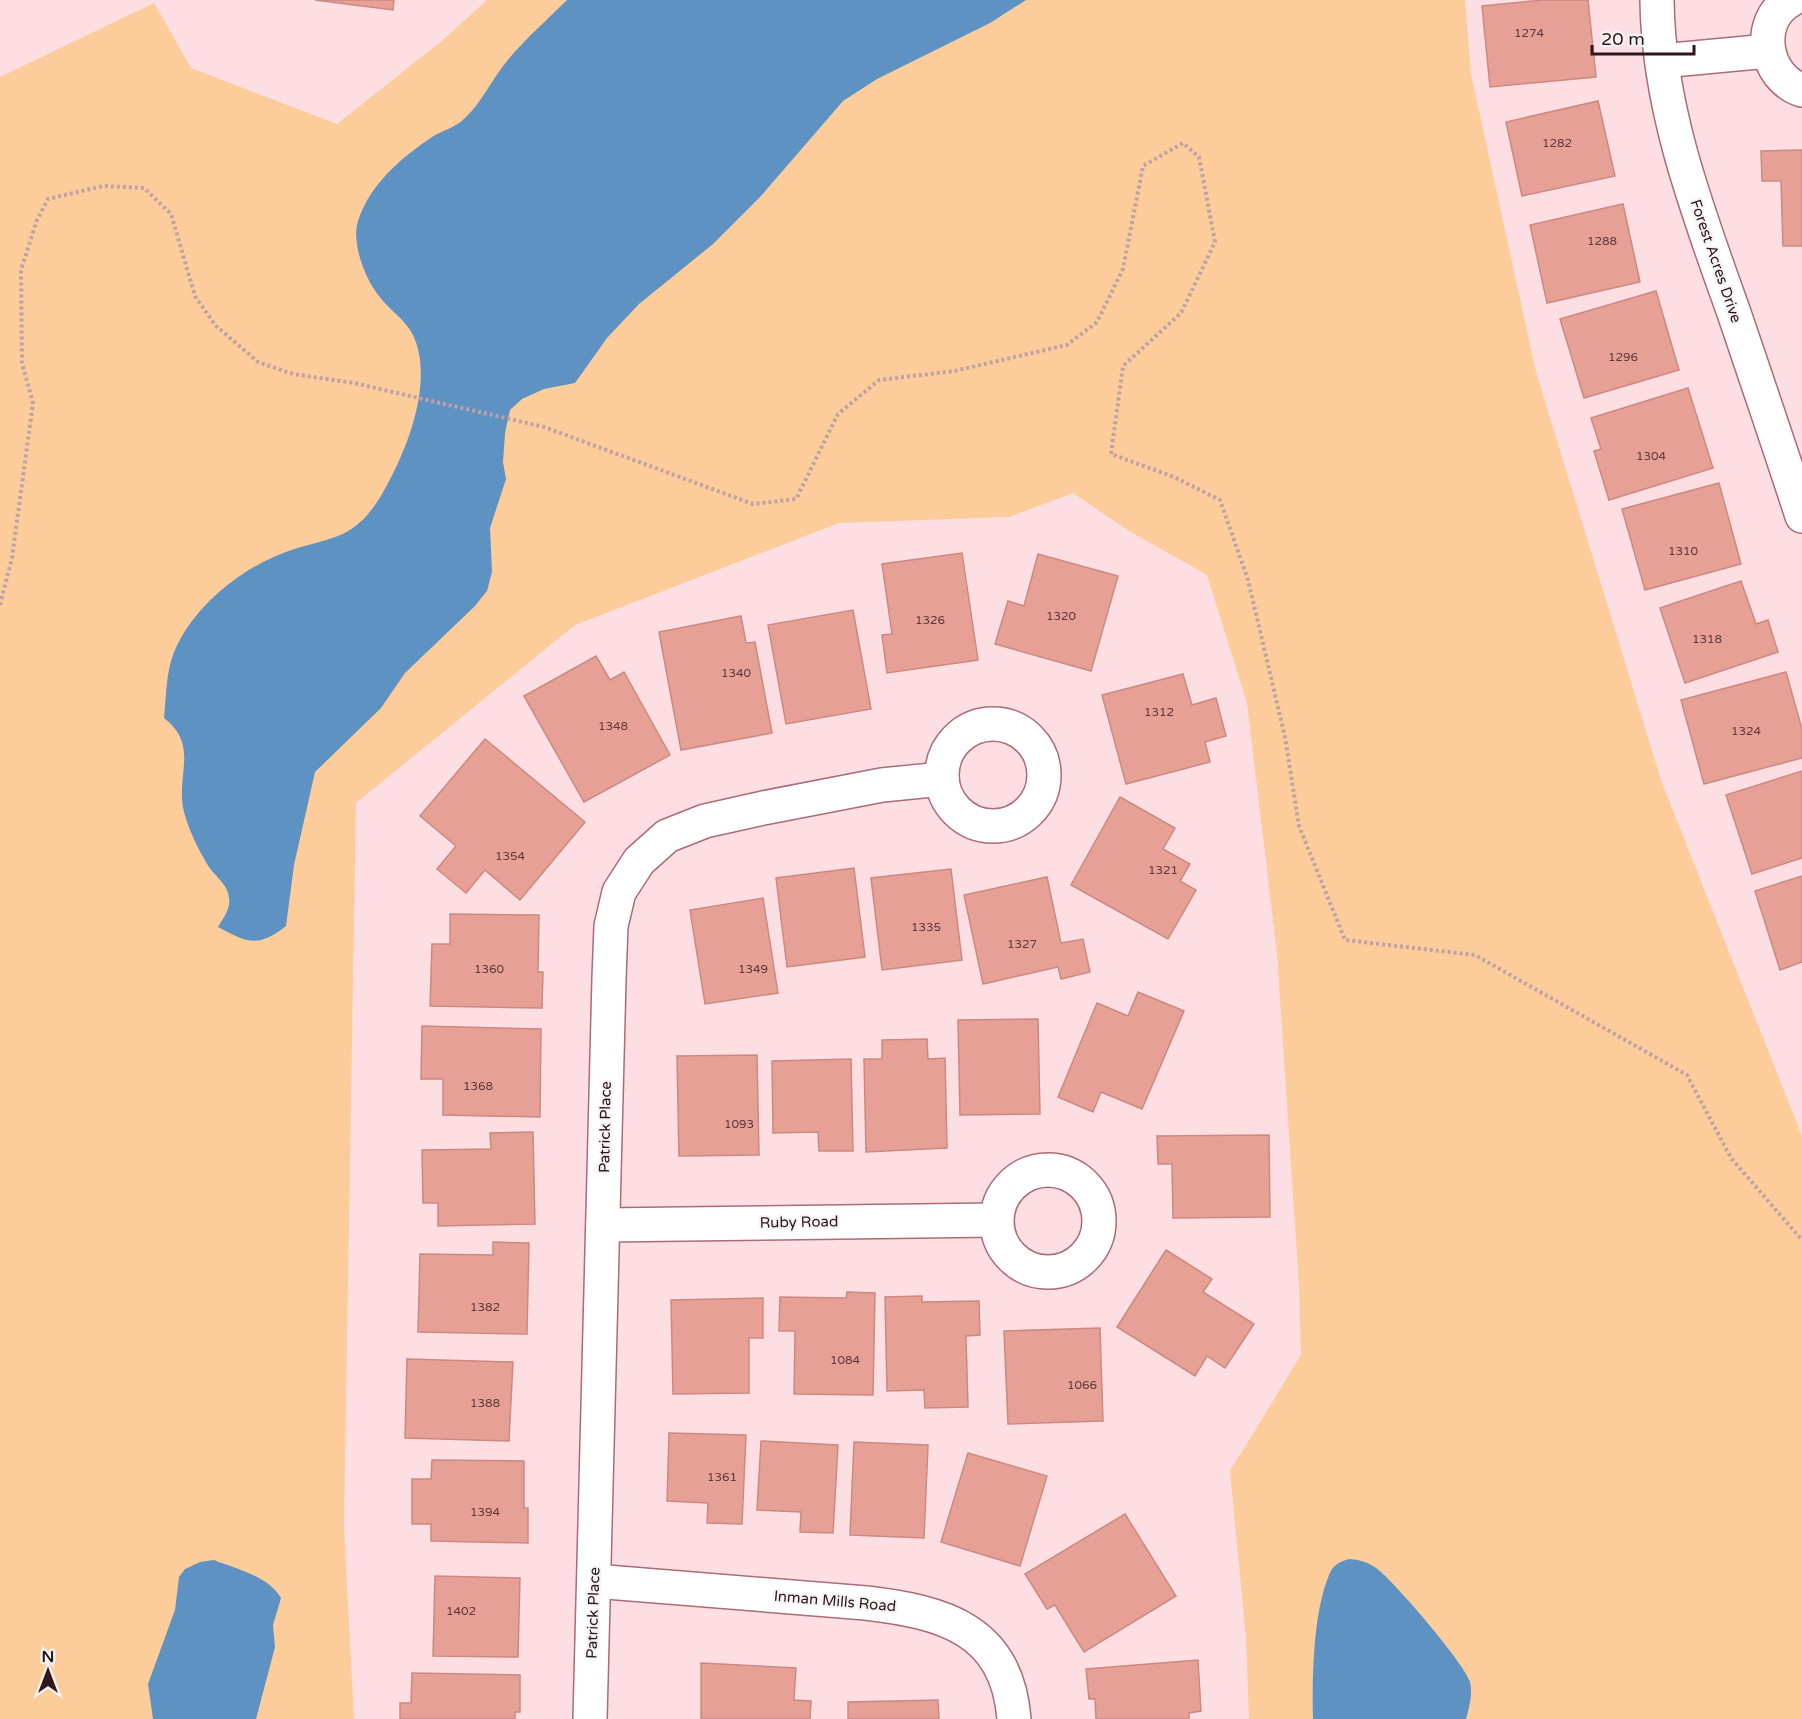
<svg xmlns="http://www.w3.org/2000/svg" width="1802" height="1719" font-family="'Varela Round',sans-serif">
<style>
.green{fill:#fccd9b}
.water{fill:#5e92c3}
.building{fill:#e6a096;stroke:#cd8980;stroke-width:1.5}
.lines{fill:none;stroke-linecap:round;stroke-linejoin:round}
.minor-casing{stroke:#ad6b77;stroke-width:36}
.path{stroke:#bfa1a6;stroke-width:4;stroke-dasharray:3 3;stroke-linecap:butt}
.minor{stroke:#fff;stroke-width:33}
.labels{text-anchor:middle;dominant-baseline:central;stroke-width:4.5;stroke-linejoin:round;paint-order:stroke}
.number-label{font-size:12px;fill:#5e383a}
.street-label{font-size:15px;fill:#30161b;stroke:#f4f4f4}
</style>
<rect width="100%" height="100%" fill="#fddee3"/>
<polygon class="green" points="487,0 1465,0 1471,74 1536,372 1662,783 1802,1136 1802,1719 1249,1719 1246,1639 1230,1471 1301,1355 1299,1286 1277,954 1247,703 1207,575 1129,531 1073,493 1009,517 839,523 575,625 356,803 344,1527 354,1719 0,1719 0,77 154,3 191,68 337,124 444,39"/>
<g class="water">
<path d="M567,0H1026L990,23L877,79L843,101L760,197L713,244L639,304L607,338L575,383L544,389L522,399L510,410L505,433L503,462L506,479L490,528L492,572L487,591L475,606L405,673L381,708L315,772L294,865L286,926C258,948 248,943 218,927C223,918 231,909 229,898C228,885 216,877 209,867C199,851 189,831 184,812C175,775 200,746 164,718C166,699 166,679 171,661C185,615 233,574 276,556C324,535 351,547 382,494C406,453 435,382 413,335C405,319 389,310 379,296C365,279 351,242 358,221C370,184 401,158 432,137C443,130 455,128 465,118C482,102 492,79 507,61C525,39 547,20 567,0Z"/>
<path d="M1350,1559C1360,1560 1368,1562 1376,1568C1393,1580 1465,1664 1470,1682C1473,1694 1469,1708 1466,1719H1313C1312,1678 1313,1613 1329,1575C1333,1565 1340,1561 1350,1559Z"/>
<path d="M214,1560C236,1569 269,1576 281,1598L273,1625L275,1647L256,1719H153L148,1684L175,1610L179,1577L185,1569L200,1562Z"/>
</g>
<g class="building">
<polygon points="315,0 394,0 393,10"/>
<polygon points="1543,0 1588,0 1596,77 1490,87 1482,6"/>
<polygon points="1598,101 1615,176 1522,196 1506,122"/>
<polygon points="1802,150 1802,246 1783,246 1781,181 1762,181 1761,151"/>
<polygon points="1623,204 1640,282 1547,303 1530,225"/>
<polygon points="1656,291 1679,370 1584,398 1560,319"/>
<polygon points="1688,388 1713,468 1609,500 1594,451 1601,449 1591,418"/>
<polygon points="1719,483 1741,564 1645,590 1622,509"/>
<polygon points="962,553 978,660 887,673 882,635 892,634 882,564"/>
<polygon points="1038,554 1118,576 1091,671 995,644 1008,601 1024,606"/>
<polygon points="1741,581 1756,624 1768,620 1778,652 1685,683 1660,608"/>
<polygon points="853,610 871,709 786,724 768,625"/>
<polygon points="741,616 746,643 755,642 772,733 681,750 659,632"/>
<polygon points="596,656 610,680 624,672 670,755 584,802 524,696"/>
<polygon points="1786,672 1802,729 1802,758 1704,784 1681,700"/>
<polygon points="1183,674 1192,705 1216,698 1226,736 1205,742 1210,762 1126,784 1102,695"/>
<polygon points="485,739 585,822 520,900 485,870 466,893 437,869 456,846 420,816"/>
<polygon points="1802,771 1802,858 1752,874 1726,795"/>
<polygon points="1120,797 1175,828 1163,849 1190,864 1180,881 1196,890 1168,939 1071,885"/>
<polygon points="854,868 865,957 787,967 776,878"/>
<polygon points="951,869 962,960 882,970 871,878"/>
<polygon points="1802,876 1802,962 1780,970 1755,891"/>
<polygon points="1047,877 1061,943 1083,939 1090,972 1061,979 1058,967 983,984 964,895"/>
<polygon points="763,898 778,993 705,1004 690,910"/>
<polygon points="450,914 539,915 538,972 543,972 542,1008 430,1006 432,944 450,944"/>
<polygon points="1138,992 1184,1011 1142,1109 1101,1092 1093,1112 1058,1097 1097,1003 1128,1016"/>
<polygon points="1038,1019 1040,1114 960,1115 958,1020"/>
<polygon points="422,1026 541,1029 540,1117 443,1115 443,1079 421,1079"/>
<polygon points="927,1039 928,1059 945,1058 947,1148 866,1152 864,1059 882,1059 882,1040"/>
<polygon points="757,1055 759,1155 679,1156 677,1056"/>
<polygon points="851,1059 853,1151 819,1151 818,1132 773,1133 772,1061"/>
<polygon points="533,1132 535,1224 438,1226 438,1203 423,1203 422,1150 491,1149 490,1133"/>
<polygon points="1269,1135 1270,1217 1173,1218 1172,1164 1158,1164 1157,1136"/>
<polygon points="493,1242 529,1243 527,1334 418,1332 420,1254 493,1255"/>
<polygon points="1166,1250 1212,1279 1203,1292 1254,1324 1225,1368 1207,1356 1195,1376 1117,1327"/>
<polygon points="847,1292 875,1293 873,1395 794,1394 795,1331 779,1331 780,1297 846,1298"/>
<polygon points="922,1296 922,1302 979,1301 980,1335 966,1336 968,1407 925,1408 924,1390 887,1391 885,1297"/>
<polygon points="763,1298 763,1338 749,1338 749,1393 673,1394 671,1300"/>
<polygon points="1100,1328 1103,1421 1008,1424 1004,1331"/>
<polygon points="407,1359 513,1362 509,1441 405,1438"/>
<polygon points="669,1433 746,1435 742,1524 707,1523 708,1503 667,1501"/>
<polygon points="761,1441 838,1445 833,1533 800,1532 801,1512 757,1510"/>
<polygon points="854,1442 928,1445 924,1538 850,1535"/>
<polygon points="968,1453 1047,1476 1020,1566 941,1542"/>
<polygon points="432,1460 524,1461 524,1508 528,1508 528,1543 431,1541 431,1524 412,1524 412,1479 431,1479"/>
<polygon points="1125,1514 1176,1596 1084,1652 1055,1605 1047,1609 1025,1574"/>
<polygon points="435,1576 520,1578 518,1657 433,1656"/>
<polygon points="1198,1660 1201,1711 1189,1713 1189,1719 1096,1719 1095,1699 1089,1699 1086,1669"/>
<polygon points="701,1663 796,1668 794,1700 811,1701 810,1719 701,1719"/>
<polygon points="412,1673 520,1675 520,1712 515,1712 515,1719 400,1719 400,1703 411,1703"/>
<polygon points="938,1700 939,1719 848,1719 848,1702"/>
</g>
<g class="lines">
<defs>
<g id="minor">
<path d="M1657,0C1658,108 1698,212 1734,313C1757,381 1780,448 1802,516"/>
<path d="M1791,0C1754,20 1764,78 1802,90"/>
<polyline points="1662,61 1768,51"/>
<circle cx="993" cy="775" r="51"/>
<circle cx="1048" cy="1221" r="51"/>
<polyline points="603,1225 996,1220"/>
<path d="M594,1581L866,1603C943,1612 1007,1629 1014,1719"/>
<polyline points="590,1719 609,979 611,926 619,892 639,861 667,836 705,821 763,808 882,785 942,779"/>
</g>
</defs>
<use href="#minor" class="minor-casing"/>
<polyline class="path" points="0,605 12,558 33,403 22,363 21,270 37,220 48,199 103,186 144,188 171,214 195,296 215,325 258,362 293,374 354,383 544,427 753,504 796,499 838,414 879,380 954,371 1067,345 1097,322 1123,269 1143,166 1183,143 1199,157 1215,242 1181,313 1123,366 1111,454 1174,477 1220,500 1248,580 1285,737 1299,826 1345,940 1475,955 1687,1075 1731,1158 1802,1240"/>
<use href="#minor" class="minor"/>
</g>
<g class="labels">
<g class="number-label">
<text x="1529" y="33">1274</text>
<text x="1557" y="143">1282</text>
<text x="1602" y="241">1288</text>
<text x="1623" y="357">1296</text>
<text x="1651" y="456">1304</text>
<text x="1683" y="551">1310</text>
<text x="1061" y="616">1320</text>
<text x="930" y="620">1326</text>
<text x="1707" y="639">1318</text>
<text x="736" y="673">1340</text>
<text x="1159" y="712">1312</text>
<text x="613" y="726">1348</text>
<text x="1746" y="731">1324</text>
<text x="510" y="856">1354</text>
<text x="1163" y="870">1321</text>
<text x="926" y="927">1335</text>
<text x="1022" y="944">1327</text>
<text x="489" y="969">1360</text>
<text x="753" y="969">1349</text>
<text x="478" y="1086">1368</text>
<text x="739" y="1124">1093</text>
<text x="485" y="1307">1382</text>
<text x="845" y="1360">1084</text>
<text x="1082" y="1385">1066</text>
<text x="485" y="1403">1388</text>
<text x="722" y="1477">1361</text>
<text x="485" y="1512">1394</text>
<text x="461" y="1611">1402</text>
</g>
<g class="street-label">
<text transform="translate(1716 261) rotate(71)">Forest Acres Drive</text>
<text transform="translate(605 1127) rotate(-89)">Patrick Place</text>
<text transform="translate(799 1222) rotate(-1)">Ruby Road</text>
<text transform="translate(835 1601) rotate(5)">Inman Mills Road</text>
<text transform="translate(593 1613) rotate(-88)">Patrick Place</text>
</g>
</g>
<g transform="translate(48 1671)" stroke="#f4f4f4" stroke-width="4.5" paint-order="stroke">
<path d="M0-4.5L10 22L0 15L-10 22Z" fill="#30161b"/>
<text y="-9" font-size="16" font-weight="bold" text-anchor="middle" fill="#30161b">N</text>
</g>
<path d="M1592 45v9h102v-9" fill="none" stroke="#30161b" stroke-width="3"/>
<text x="1601" y="45" font-size="18" fill="#30161b" stroke="#f4f4f4" stroke-width="4.5" paint-order="stroke">20 m</text>
</svg>
